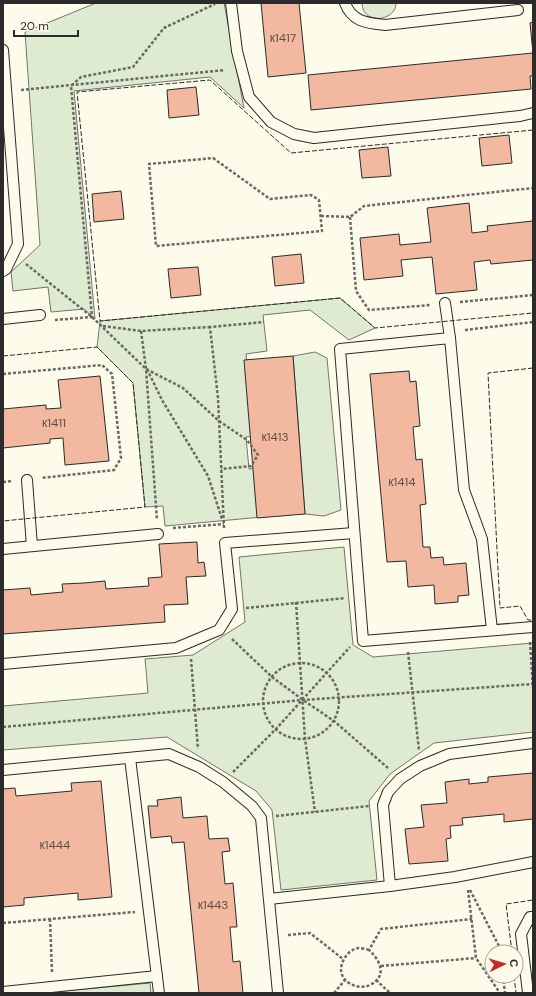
<svg xmlns="http://www.w3.org/2000/svg" width="536" height="996" font-family="'DM Sans',sans-serif">
<style>
.green{fill:#deebd1;stroke:#74746e}
.building{fill:#f2b8a0;stroke:#2b2b2b}
.lines{fill:none;stroke-linecap:round;stroke-linejoin:round}
.lane-casing{stroke:#2b2b2b;stroke-width:12}
.path{stroke:#6a6964;stroke-width:2.5;stroke-dasharray:3 2;stroke-linecap:butt}
.lane{stroke:#fdfbea;stroke-width:10}
.fence{stroke:#2b2b2b;stroke-width:1;stroke-dasharray:5 2;stroke-linecap:butt}
.labels{text-anchor:middle;dominant-baseline:central;stroke-width:3;stroke-linejoin:round;paint-order:stroke}
.number-label{font-size:12px;fill:#5d4e48}
</style>
<rect width="100%" height="100%" fill="#fdfbea"/>
<g class="green">
<polygon points="96,3 224,3 244,108 210,77 74,91 95,319 84,309 51,312 48,287 13,291 11,272 40,245 25,32"/>
<path d="M362,3H396C397,20 363,27 362,3Z"/>
<polygon points="340,298 375,328 349,340 310,310 263,315 267,351 246,354 255,436 246,437 249,469 257,468 262,517 165,526 163,506 145,507 133,383 97,347 100,321"/>
<polygon points="315,352 327,358 341,510 324,516 305,514 293,356"/>
<polygon points="344,547 353,645 373,657 533,643 533,732 434,743 390,774 369,801 377,880 281,890 272,810 256,791 167,737 3,750 3,706 148,693 145,659 193,655 245,622 239,557"/>
<polygon points="150,983 151,993 42,993"/>
</g>
<g class="building">
<polygon points="261,3 299,3 306,73 268,77"/>
<polygon points="533,22 533,76 530,76 531,89 311,110 308,75 533,53 530,23"/>
<polygon points="196,87 199,115 169,118 167,90"/>
<polygon points="509,135 512,163 482,166 479,138"/>
<polygon points="388,147 391,176 362,178 359,150"/>
<polygon points="121,191 124,219 94,222 92,194"/>
<polygon points="469,203 472,233 488,231 487,226 533,221 533,260 491,264 490,260 474,262 477,290 436,294 432,257 401,260 403,276 364,280 360,238 399,234 400,245 431,242 427,208"/>
<polygon points="301,254 304,283 275,286 272,257"/>
<polygon points="198,267 201,295 171,298 168,269"/>
<polygon points="293,356 305,514 257,518 244,360"/>
<polygon points="409,371 410,382 416,381 420,426 413,427 416,460 422,459 426,504 420,505 423,547 430,547 431,558 443,557 444,565 466,563 469,595 458,596 458,602 435,604 434,585 408,587 406,561 387,562 370,374"/>
<polygon points="100,376 109,461 65,465 63,438 50,439 50,443 3,448 3,409 46,405 46,409 61,408 58,380"/>
<polygon points="197,542 198,563 204,562 206,576 186,577 188,604 164,605 165,622 3,634 3,590 30,588 31,595 63,592 62,584 84,583 105,581 106,589 149,586 148,578 162,577 159,544"/>
<polygon points="533,773 533,819 504,822 504,814 462,818 463,825 450,826 451,838 446,839 448,861 409,864 405,829 424,827 421,805 447,803 445,782 469,779 469,784 488,782 488,777"/>
<polygon points="101,781 112,897 78,900 78,893 24,898 24,905 3,907 3,789 15,788 16,796 72,791 71,783"/>
<polygon points="181,797 183,818 207,816 209,839 228,838 230,851 222,852 225,884 233,883 237,927 230,927 233,962 240,961 243,993 199,993 184,842 172,843 171,836 151,838 148,806 158,806 157,800"/>
</g>
<g class="lines">
<defs>
<g id="lane">
<polyline points="231,3 237,51 249,97 271,122 294,134 314,138 520,116 533,113"/>
<path d="M345,3C352,22 367,23 385,25L518,10"/>
<polyline points="3,50 18,244 6,269 3,271"/>
<polyline points="445,303 450,338"/>
<polyline points="3,319 40,315"/>
<polyline points="27,480 32,546"/>
<polyline points="3,549 158,534"/>
<polyline points="492,630 482,539 464,490 450,338 340,349 363,641 533,627"/>
<polyline points="3,664 176,648 219,630 232,609 225,543 354,533"/>
<polyline points="130,758 159,993"/>
<polyline points="3,770 169,754 199,767 223,782 252,806 261,818 278,993"/>
<polyline points="390,886 383,805 388,792 400,779 420,766 449,754 533,743"/>
<polyline points="269,899 390,886 455,877 533,862"/>
<polyline points="3,992 157,976"/>
<polyline points="528,993 521,934 530,917 533,917"/>
</g>
</defs>
<use href="#lane" class="lane-casing"/>
<g class="path">
<polyline points="21,90 225,70"/>
<polygon points="213,158 270,199 311,195 319,200 322,231 156,246 149,164"/>
<polyline points="321,216 350,217 364,206 533,188"/>
<polyline points="350,217 356,291 369,310 431,305"/>
<polyline points="26,264 92,317 146,369 183,388 219,421 247,440 258,455 251,466 221,469"/>
<polyline points="460,302 533,295"/>
<polyline points="55,320 92,317 71,86 81,77 133,67 164,28 215,4"/>
<polyline points="103,326 141,331 210,327"/>
<polyline points="465,330 533,322"/>
<polyline points="141,331 146,369 157,520"/>
<polyline points="147,369 162,400 208,476 222,519"/>
<polyline points="3,374 102,365 112,374 121,458 114,470 41,478"/>
<polyline points="3,482 12,481"/>
<polyline points="173,528 224,524"/>
<polyline points="224,528 218,398 210,327 264,322"/>
<polyline points="296,602 305,739 315,812"/>
<polyline points="246,608 345,598"/>
<polyline points="232,639 272,677 303,700 334,721 388,768"/>
<polyline points="530,642 533,688"/>
<polyline points="408,652 419,750"/>
<polyline points="191,659 198,749"/>
<circle cx="301" cy="701" r="38"/>
<polyline points="3,727 303,700 533,684"/>
<polyline points="233,772 276,729 350,647"/>
<polyline points="276,816 369,806"/>
<polyline points="468,890 476,958 500,993"/>
<polyline points="470,890 500,948 501,952"/>
<polyline points="50,919 52,973"/>
<polyline points="3,923 135,912"/>
<polyline points="288,935 310,933 343,959"/>
<path d="M369,950C366,949 362,948 359,948C349,949 341,960 341,970C342,984 359,990 370,985C388,976 380,960 369,950L381,929L472,919"/>
<polyline points="381,966 476,958"/>
<polyline points="503,976 505,993"/>
<polyline points="376,980 390,993"/>
<polyline points="334,993 345,980"/>
</g>
<use href="#lane" class="lane"/>
<g class="fence">
<polyline points="533,130 291,153 210,80 77,92 100,321 340,298 375,328 533,313"/>
<polyline points="3,356 97,347 133,383 145,507 3,521"/>
<polyline points="533,368 488,373 500,608 520,606 528,620 533,620"/>
<polyline points="512,952 506,904 533,900"/>
<polyline points="514,976 516,993"/>
</g>
</g>
<g class="labels">
<g class="number-label">
<text x="283" y="38">к1417</text>
<text x="54" y="423">к1411</text>
<text x="275" y="437">к1413</text>
<text x="402" y="482">к1414</text>
<text x="55" y="845">к1444</text>
<text x="213" y="905">к1443</text>
</g>
</g>
<rect width="536" height="996" fill="none" stroke="#2b2b2b" stroke-width="8"/>
<g transform="translate(504 964) rotate(85)"><circle r="19" fill="#fdfbea" stroke="#a9a89e"/>
<path d="M0-3L7 15L0 10L-7 15Z" fill="#c62828"/>
<text y="-6" font-size="11" font-weight="bold" text-anchor="middle" fill="#2b2b2b">С</text>
</g>
<path d="M14 30v6h64v-6" fill="none" stroke="#2b2b2b" stroke-width="2"/>
<text x="20" y="30" font-size="12" fill="#2b2b2b" stroke="#fdfbea" stroke-width="3" paint-order="stroke">20 m</text>
</svg>
